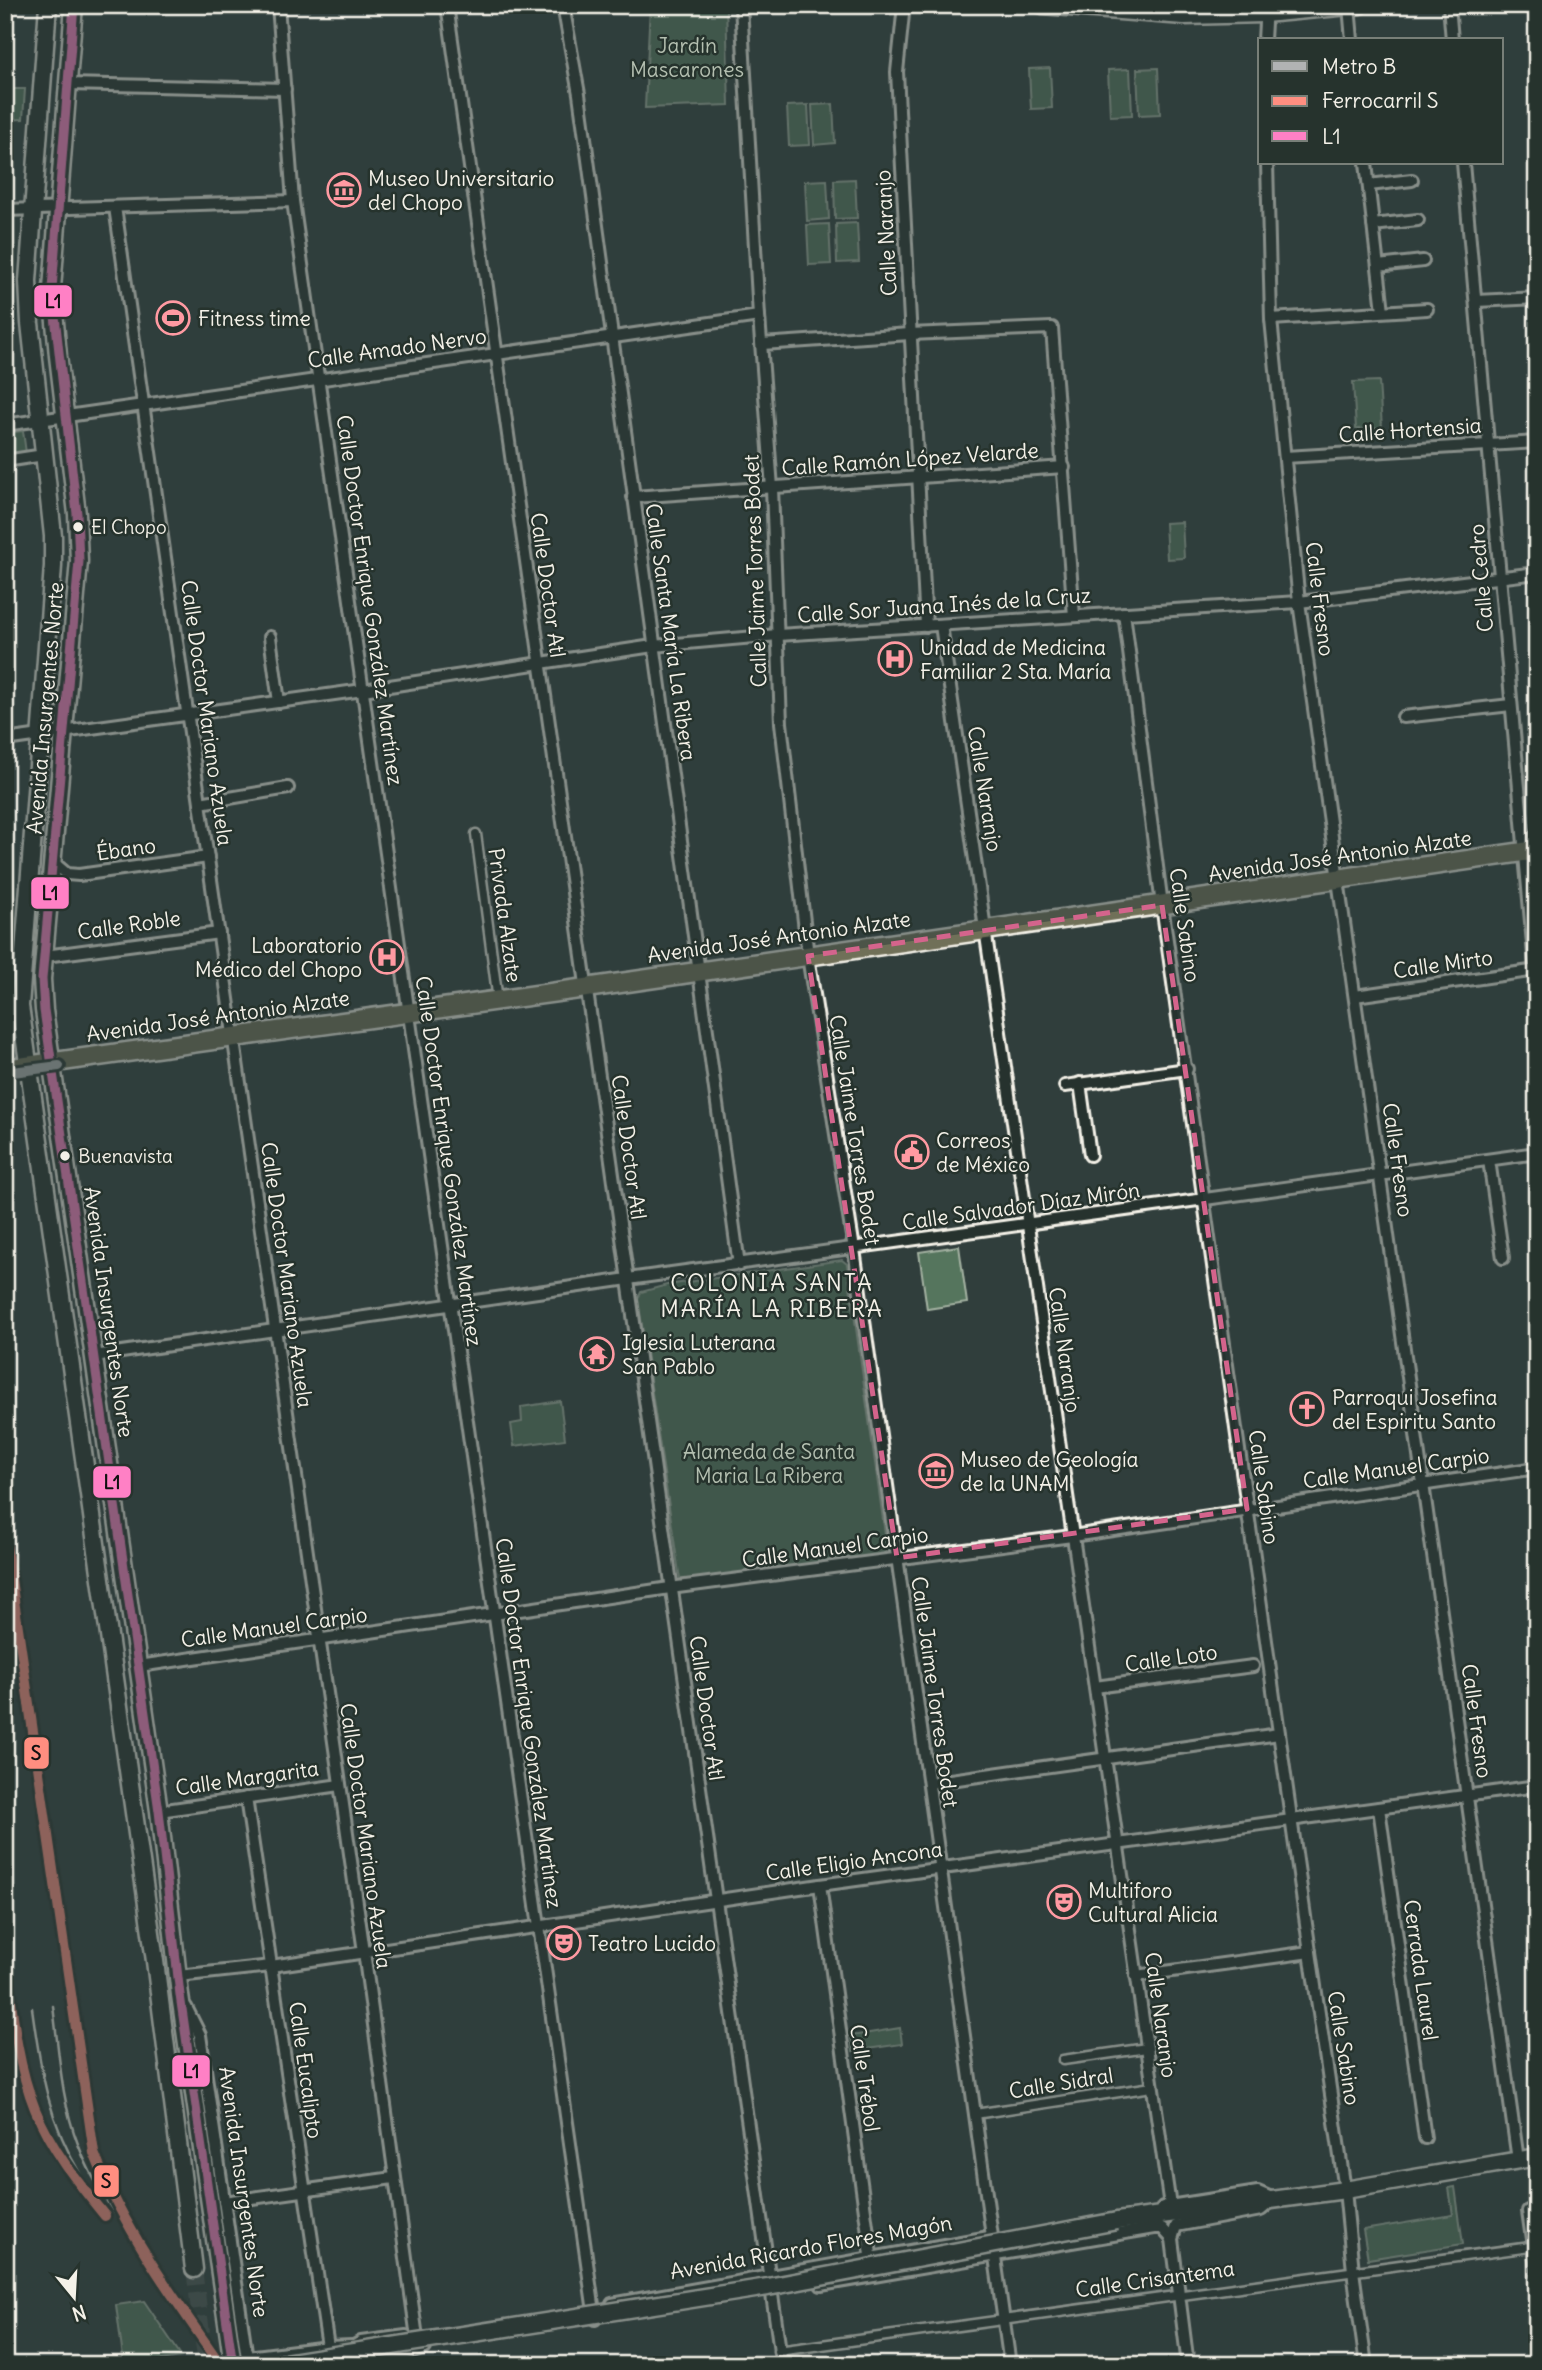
<svg xmlns="http://www.w3.org/2000/svg" width="1542" height="2370" font-family="Delius,sans-serif">
<style>
.green{fill:#55745d;stroke:#a4b2a2;stroke-width:2}
.lines{fill:none;stroke-linecap:round;stroke-linejoin:round}
.secondary-tunnel{stroke:#4d5956;stroke-width:16;stroke-dasharray:16 8;stroke-linecap:butt}
.pedestrian-casing{stroke:#f4f1e8;stroke-width:13}
.minor-casing{stroke:#f4f1e8;stroke-width:16}
.secondary-casing{stroke:#f4f1e8;stroke-width:21}
.primary-casing{stroke:#f4f1e8;stroke-width:23}
.pedestrian{stroke:#26332d;stroke-width:8}
.minor{stroke:#26332d;stroke-width:10}
.secondary{stroke:#26332d;stroke-width:16}
.primary{stroke:#706f59;stroke-width:18}
.rail{stroke:#f4f1e8;stroke-width:2.5}
.secondary-bridge-casing{stroke:#f4f1e8;stroke-width:21;stroke-linecap:butt}
.secondary-bridge{stroke:#26332d;stroke-width:16}
.bus-1-casing{stroke:#26332d;stroke-width:14}
.bus-1{stroke:#ff80c5;stroke-width:9}
.rail-1-casing{stroke:#26332d;stroke-width:16}
.rail-1{stroke:#ff8e80;stroke-width:10}
.metro-1-casing{stroke:#26332d;stroke-width:16}
.metro-1{stroke:#b1b3b3;stroke-width:10}
.marked{fill:none;stroke:#d4648c;stroke-width:5;stroke-dasharray:14 9;stroke-linejoin:round}
.bus-dot{fill:#f4f1e8;stroke:#26332d;stroke-width:2.5}
.labels{text-anchor:middle;dominant-baseline:central;stroke-width:5;stroke-linejoin:round;paint-order:stroke}
.bus-label{font-size:19px;fill:#f4f1e8;stroke:#26332d;text-anchor:start}
.park-label{font-size:21px;fill:#b4bfb0;stroke:#26332d}
.poi-label{font-size:21px;fill:#f4f1e8;stroke:#26332d;text-anchor:start}
.street-label{font-size:21px;fill:#f4f1e8;stroke:#26332d}
.neighbourhood-label{font-size:23px;letter-spacing:2px;fill:#f4f1e8;stroke:#26332d}
.line-badge{stroke:#26332d;stroke-width:2.5}
.pale-badge-label{font-size:19px;text-anchor:middle;font-weight:bold;fill:#111}
</style>
<rect width="100%" height="100%" fill="#303e3c"/>
<filter id="ink" filterUnits="userSpaceOnUse"><feTurbulence type="fractalNoise" baseFrequency=".0143" numOctaves="2"/><feDisplacementMap in="SourceGraphic" scale="14" xChannelSelector="R" yChannelSelector="G"/><feConvolveMatrix kernelMatrix="1 2 1 2 8 2 1 2 1" color-interpolation-filters="sRGB"/></filter>
<g filter="url(#ink)">
<g class="green">
<polygon points="650,5 726,5 729,105 645,108"/>
<polygon points="1050,68 1052,108 1031,109 1029,69"/>
<polygon points="1158,68 1160,114 1139,115 1137,69"/>
<polygon points="1130,69 1132,115 1110,116 1108,70"/>
<polygon points="5,89 25,89 23,119 5,120"/>
<polygon points="833,104 835,143 814,145 812,105"/>
<polygon points="808,105 810,145 789,146 787,106"/>
<polygon points="855,179 857,218 835,219 834,180"/>
<polygon points="827,180 829,219 807,221 805,181"/>
<polygon points="857,223 859,262 837,263 836,224"/>
<polygon points="829,224 831,264 809,265 807,225"/>
<polygon points="1379,381 1382,428 1356,429 1353,382"/>
<polygon points="23,431 26,453 5,456 5,433"/>
<polygon points="1182,522 1184,558 1167,559 1165,523"/>
<polygon points="959,1246 967,1303 927,1309 919,1252"/>
<polygon points="842,1260 847,1264 887,1548 883,1555 686,1582 680,1580 638,1299 641,1292 667,1285"/>
<polygon points="560,1401 565,1439 514,1446 511,1424 522,1422 521,1407"/>
<polygon points="900,2028 902,2044 853,2051 851,2036"/>
<polygon points="1455,2187 1463,2244 1368,2259 1363,2230 1453,2215 1449,2188"/>
<polygon points="144,2301 182,2357 124,2365 116,2305"/>
</g>
<g class="lines">
<polyline class="secondary-tunnel" points="194,2269 206,2365"/>
<defs>
<g id="pedestrian">
<polyline points="476,834 498,1001"/>
<polyline points="1063,2060 1147,2048"/>
<polyline points="975,2114 1152,2087"/>
<polyline points="778,2351 1537,2246"/>
</g>
<g id="minor">
<polyline points="278,5 293,201 595,2319"/>
<polyline points="447,5 782,2365"/>
<polyline points="563,5 579,94 739,1265"/>
<polyline points="741,5 759,316 772,488 781,723 808,956 854,1249 1010,2365"/>
<polyline points="904,5 897,72 926,626"/>
<polyline points="1449,5 1452,40"/>
<polyline points="1349,6 1352,40"/>
<polyline points="1264,40 1266,5"/>
<polyline points="67,84 285,89"/>
<polyline points="1267,163 1271,319 1299,602 1518,2160"/>
<polyline points="1366,163 1383,311"/>
<polyline points="1463,163 1537,989"/>
<polyline points="1369,185 1412,180"/>
<polyline points="115,207 364,1952 418,2345"/>
<polyline points="5,210 293,201"/>
<polyline points="1373,225 1418,220"/>
<polyline points="1378,266 1423,261"/>
<polyline points="1476,301 1537,298"/>
<polyline points="1271,319 1427,309"/>
<polyline points="762,344 910,334 1052,328 1074,616"/>
<polyline points="5,425 759,316"/>
<polyline points="1285,457 1537,442"/>
<polyline points="5,461 44,455"/>
<polyline points="633,497 1064,467"/>
<polyline points="1124,613 1162,905 1310,1952 1345,2190 1353,2271 1366,2365"/>
<polyline points="941,625 1170,2206"/>
<polyline points="270,637 279,702"/>
<polyline points="1403,717 1511,705"/>
<polyline points="5,740 363,690 653,646 778,635 1299,602 1537,573"/>
<polyline points="200,803 288,788"/>
<polyline points="53,862 67,874 79,875 208,857"/>
<polyline points="45,956 219,933"/>
<polyline points="1355,996 1537,970"/>
<polyline points="1080,1083 1090,1155"/>
<polyline points="1065,1086 1187,1069"/>
<polyline points="1489,1160 1503,1258"/>
<polyline points="94,1356 628,1279 1537,1153"/>
<polyline points="139,1666 670,1588 1072,1536 1537,1468"/>
<polyline points="1095,1687 1253,1666"/>
<polyline points="929,1783 1279,1734"/>
<polyline points="246,1798 328,2347"/>
<polyline points="1379,1808 1425,2138"/>
<polyline points="159,1811 340,1785"/>
<polyline points="820,1885 872,2262"/>
<polyline points="178,1976 271,1966 820,1885 1537,1786"/>
<polyline points="1136,1976 1310,1952"/>
<polyline points="186,2007 200,2035 248,2365"/>
<polyline points="224,2202 393,2178"/>
<polyline points="1163,2207 1258,2192 1274,2199 1261,2210 1176,2226 1172,2239 1188,2365"/>
<polyline points="1528,2211 1537,2274"/>
<polyline points="821,2285 1154,2228 1162,2228 1172,2239"/>
<polyline points="612,2304 989,2237"/>
<polyline points="354,2346 361,2342 406,2336"/>
<polyline points="247,2357 328,2347 352,2346"/>
<polyline points="366,2361 407,2354 425,2348"/>
</g>
<g id="secondary">
<polyline points="48,5 28,281 30,323 53,536 53,566 20,1006 155,1961 194,2269"/>
<polyline points="74,5 52,289 58,356 77,514 79,561 42,979 44,1010 159,1811 180,1995 233,2365"/>
<polyline points="1042,5 1184,16 1264,14 1360,5"/>
<polyline points="1117,2221 1345,2190 1537,2157"/>
</g>
<polyline id="primary" points="5,1069 586,988 1537,850"/>
</defs>
<use href="#pedestrian" class="pedestrian-casing"/>
<use href="#minor" class="minor-casing"/>
<use href="#secondary" class="secondary-casing"/>
<use href="#primary" class="primary-casing"/>
<use href="#pedestrian" class="pedestrian"/>
<use href="#minor" class="minor"/>
<use href="#secondary" class="secondary"/>
<use href="#primary" class="primary"/>
<g class="rail">
<path d="M53,2006C59,2051 61,2101 78,2144C93,2185 119,2220 145,2255"/>
<path d="M32,2008C41,2073 48,2120 82,2177"/>
</g>
<defs>
<polyline id="secondary-bridge" points="271,2365 768,2287 1117,2221"/>
</defs>
<use href="#secondary-bridge" class="secondary-bridge-casing"/>
<use href="#secondary-bridge" class="secondary-bridge"/>
<defs>
<polyline id="bus-1" points="74,5 52,289 77,514 79,561 42,979 44,1010 159,1811 180,1995 233,2365"/>
</defs>
<use href="#bus-1" class="bus-1-casing"/>
<use href="#bus-1" class="bus-1"/>
<defs>
<g id="rail-1">
<path d="M5,1538L94,2153C125,2231 173,2297 221,2365"/>
<path d="M5,1952C12,2005 15,2059 35,2109C51,2149 78,2183 105,2216"/>
</g>
</defs>
<use href="#rail-1" class="rail-1-casing"/>
<use href="#rail-1" class="rail-1"/>
<defs>
<polyline id="metro-1" points="5,1073 59,1066"/>
</defs>
<use href="#metro-1" class="metro-1-casing"/>
<use href="#metro-1" class="metro-1"/>
</g>
</g>
<path d="M0 0H1542V2370H0ZM1162,905L1247,1509L897,1558L808,956Z" fill="#303e3c" fill-opacity=".55" fill-rule="evenodd"/>
<path class="marked" d="M1162,905L1247,1509L897,1558L808,956Z"/>
<defs>
<symbol id="museum-ring" viewBox="-11 -11 22 22"><circle r="9.5" fill="#26332d" stroke="#ff9aa2" stroke-width="1.5"/><path d="M0-6L6-3V-2H-6V-3ZM-5-1h2V3h-2ZM-1-1h2V3h-2ZM3-1h2V3H3ZM-6 4H6V6H-6Z" fill="#ff9aa2"/></symbol>
<symbol id="stadium-ring" viewBox="-11 -11 22 22"><circle r="9.5" fill="#26332d" stroke="#ff9aa2" stroke-width="1.5"/><path d="M0-5a6.5 5 0 1 0 0 10a6.5 5 0 1 0 0-10ZM-3.5-1.8h7v3.6h-7Z" fill="#ff9aa2"/></symbol>
<symbol id="hospital-ring" viewBox="-11 -11 22 22"><circle r="9.5" fill="#26332d" stroke="#ff9aa2" stroke-width="1.5"/><path d="M-5-5h3v3.5h4V-5h3V5h-3V1.5h-4V5h-3Z" fill="#ff9aa2"/></symbol>
<symbol id="civic-ring" viewBox="-11 -11 22 22"><circle r="9.5" fill="#26332d" stroke="#ff9aa2" stroke-width="1.5"/><path d="M-.6-6.5H3V-4.5H.6V-3L4-1V1h2V6H-6V1h2V-1L-.6-3ZM-1.2 2.5V6h2.4V2.5Z" fill="#ff9aa2"/></symbol>
<symbol id="temple-ring" viewBox="-11 -11 22 22"><circle r="9.5" fill="#26332d" stroke="#ff9aa2" stroke-width="1.5"/><path d="M0-6L5-2H3V0L6.5 2.5H4V6H1.5V3h-3V6H-4V2.5H-6.5L-3 0V-2H-5Z" fill="#ff9aa2"/></symbol>
<symbol id="church-ring" viewBox="-11 -11 22 22"><circle r="9.5" fill="#26332d" stroke="#ff9aa2" stroke-width="1.5"/><path d="M-1.2-6h2.4v3.5h3.3v2.4h-3.3V6h-2.4V-.1h-3.3v-2.4h3.3Z" fill="#ff9aa2"/></symbol>
<symbol id="theatre-ring" viewBox="-11 -11 22 22"><circle r="9.5" fill="#26332d" stroke="#ff9aa2" stroke-width="1.5"/><path d="M-5-5.5Q0-4 5-5.5V0Q5 5 0 6Q-5 5-5 0ZM-3.3-2.5H-1v1.5H-3.3ZM1-2.5H3.3v1.5H1ZM-2.8 1Q0 5.5 2.8 1Z" fill="#ff9aa2"/></symbol>
</defs>
<g fill-rule="evenodd">
<use href="#museum-ring" x="325" y="171" width="38" height="38"/>
<use href="#stadium-ring" x="154" y="299" width="38" height="38"/>
<use href="#hospital-ring" x="876" y="640" width="38" height="38"/>
<use href="#hospital-ring" x="368" y="938" width="38" height="38"/>
<use href="#civic-ring" x="893" y="1133" width="38" height="38"/>
<use href="#temple-ring" x="578" y="1335" width="38" height="38"/>
<use href="#church-ring" x="1288" y="1390" width="38" height="38"/>
<use href="#museum-ring" x="917" y="1452" width="38" height="38"/>
<use href="#theatre-ring" x="1045" y="1883" width="38" height="38"/>
<use href="#theatre-ring" x="545" y="1924" width="38" height="38"/>
</g>
<g class="bus-dot">
<circle cx="78" cy="527" r="6"/>
<circle cx="65" cy="1156" r="6"/>
</g>
<g class="labels">
<g class="bus-label">
<text x="91" y="527">El Chopo</text>
<text x="78" y="1156">Buenavista</text>
</g>
<g class="park-label">
<text x="687" y="45">Jardín<tspan x="687" dy="24">Mascarones</tspan></text>
<text x="769" y="1451">Alameda de Santa<tspan x="769" dy="24">Maria La Ribera</tspan></text>
</g>
<g class="poi-label">
<text x="368" y="178">Museo Universitario<tspan x="368" dy="24">del Chopo</tspan></text>
<text x="198" y="318">Fitness time</text>
<text x="920" y="647">Unidad de Medicina<tspan x="920" dy="24">Familiar 2 Sta. María</tspan></text>
<text x="362" y="945" text-anchor="end">Laboratorio<tspan x="362" dy="24">Médico del Chopo</tspan></text>
<text x="936" y="1140">Correos<tspan x="936" dy="24">de México</tspan></text>
<text x="622" y="1342">Iglesia Luterana<tspan x="622" dy="24">San Pablo</tspan></text>
<text x="1332" y="1397">Parroqui Josefina<tspan x="1332" dy="24">del Espiritu Santo</tspan></text>
<text x="960" y="1459">Museo de Geología<tspan x="960" dy="24">de la UNAM</tspan></text>
<text x="1088" y="1890">Multiforo<tspan x="1088" dy="24">Cultural Alicia</tspan></text>
<text x="588" y="1943">Teatro Lucido</text>
</g>
<g class="street-label">
<text transform="translate(886 233) rotate(-93)">Calle Naranjo</text>
<text transform="translate(397 348) rotate(-8)">Calle Amado Nervo</text>
<text transform="translate(1410 430) rotate(-4)">Calle Hortensia</text>
<text transform="translate(910 459) rotate(-4)">Calle Ramón López Velarde</text>
<text transform="translate(755 571) rotate(-92)">Calle Jaime Torres Bodet</text>
<text transform="translate(1481 578) rotate(-95)">Calle Cedro</text>
<text transform="translate(548 585) rotate(82)">Calle Doctor Atl</text>
<text transform="translate(1320 599) rotate(83)">Calle Fresno</text>
<text transform="translate(370 600) rotate(82)">Calle Doctor Enrique González Martínez</text>
<text transform="translate(944 605) rotate(-4)">Calle Sor Juana Inés de la Cruz</text>
<text transform="translate(671 632) rotate(82)">Calle Santa María La Ribera</text>
<text transform="translate(45 708) rotate(-85)">Avenida Insurgentes Norte</text>
<text transform="translate(207 713) rotate(82)">Calle Doctor Mariano Azuela</text>
<text transform="translate(985 789) rotate(81)">Calle Naranjo</text>
<text transform="translate(126 849) rotate(-8)">Ébano</text>
<text transform="translate(1340 856) rotate(-8)">Avenida José Antonio Alzate</text>
<text transform="translate(505 915) rotate(82)">Privada Alzate</text>
<text transform="translate(129 925) rotate(-8)">Calle Roble</text>
<text transform="translate(1185 925) rotate(82)">Calle Sabino</text>
<text transform="translate(779 937) rotate(-8)">Avenida José Antonio Alzate</text>
<text transform="translate(1443 964) rotate(-8)">Calle Mirto</text>
<text transform="translate(218 1016) rotate(-8)">Avenida José Antonio Alzate</text>
<text transform="translate(855 1130) rotate(81)">Calle Jaime Torres Bodet</text>
<text transform="translate(629 1147) rotate(82)">Calle Doctor Atl</text>
<text transform="translate(1398 1160) rotate(82)">Calle Fresno</text>
<text transform="translate(449 1161) rotate(82)">Calle Doctor Enrique González Martínez</text>
<text transform="translate(1021 1206) rotate(-8)">Calle Salvador Díaz Mirón</text>
<text transform="translate(287 1275) rotate(82)">Calle Doctor Mariano Azuela</text>
<text transform="translate(109 1312) rotate(82)">Avenida Insurgentes Norte</text>
<text transform="translate(1065 1350) rotate(82)">Calle Naranjo</text>
<text transform="translate(1396 1468) rotate(-8)">Calle Manuel Carpio</text>
<text transform="translate(1264 1487) rotate(82)">Calle Sabino</text>
<text transform="translate(835 1547) rotate(-8)">Calle Manuel Carpio</text>
<text transform="translate(274 1627) rotate(-8)">Calle Manuel Carpio</text>
<text transform="translate(1171 1658) rotate(-8)">Calle Loto</text>
<text transform="translate(935 1692) rotate(82)">Calle Jaime Torres Bodet</text>
<text transform="translate(707 1708) rotate(82)">Calle Doctor Atl</text>
<text transform="translate(1477 1721) rotate(82)">Calle Fresno</text>
<text transform="translate(529 1723) rotate(82)">Calle Doctor Enrique González Martínez</text>
<text transform="translate(247 1778) rotate(-8)">Calle Margarita</text>
<text transform="translate(366 1836) rotate(82)">Calle Doctor Mariano Azuela</text>
<text transform="translate(854 1861) rotate(-8)">Calle Eligio Ancona</text>
<text transform="translate(1421 1970) rotate(82)">Cerrada Laurel</text>
<text transform="translate(1161 2015) rotate(82)">Calle Naranjo</text>
<text transform="translate(1344 2048) rotate(81)">Calle Sabino</text>
<text transform="translate(306 2070) rotate(82)">Calle Eucalipto</text>
<text transform="translate(865 2078) rotate(82)">Calle Trébol</text>
<text transform="translate(1061 2083) rotate(-9)">Calle Sidral</text>
<text transform="translate(244 2192) rotate(82)">Avenida Insurgentes Norte</text>
<text transform="translate(811 2247) rotate(-10)">Avenida Ricardo Flores Magón</text>
<text transform="translate(1155 2279) rotate(-8)">Calle Crisantema</text>
</g>
<g class="neighbourhood-label">
<text x="772" y="1282">COLONIA SANTA<tspan x="772" dy="26">MARÍA LA RIBERA</tspan></text>
</g>
</g>
<g class="line-badge">
<rect x="33" y="284" width="40" height="34" rx="7" fill="#ff80c5"/>
<rect x="30" y="876" width="40" height="34" rx="7" fill="#ff80c5"/>
<rect x="92" y="1465" width="40" height="34" rx="7" fill="#ff80c5"/>
<rect x="23" y="1736" width="27" height="34" rx="7" fill="#ff8e80"/>
<rect x="171" y="2054" width="40" height="34" rx="7" fill="#ff80c5"/>
<rect x="93" y="2164" width="27" height="34" rx="7" fill="#ff8e80"/>
</g>
<g class="pale-badge-label">
<text x="53" y="308">L1</text>
<text x="50" y="900">L1</text>
<text x="112" y="1489">L1</text>
<text x="36" y="1760">S</text>
<text x="191" y="2078">L1</text>
<text x="106" y="2188">S</text>
</g>
<rect width="1542" height="2370" fill="none" stroke="#26332d" stroke-width="28"/>
<rect x="14" y="14" width="1514" height="2342" fill="none" stroke="#f4f1e8" stroke-width="2.5" filter="url(#ink)"/>
<rect x="1258" y="38" width="245" height="126" fill="#26332d" stroke="#787f78" stroke-width="2"/>
<rect x="1272" y="61" width="35" height="10" fill="#b1b3b3" stroke="#787f78" stroke-width="2"/>
<text x="1322" y="74" font-size="21" fill="#f4f1e8">Metro B</text>
<rect x="1272" y="96" width="35" height="10" fill="#ff8e80" stroke="#787f78" stroke-width="2"/>
<text x="1322" y="108" font-size="21" fill="#f4f1e8">Ferrocarril S</text>
<rect x="1272" y="131" width="35" height="10" fill="#ff80c5" stroke="#787f78" stroke-width="2"/>
<text x="1322" y="144" font-size="21" fill="#f4f1e8">L1</text>
<g transform="translate(74 2297) rotate(162)" stroke="#26332d" stroke-width="5" paint-order="stroke">
<path d="M0-5L12 26L0 18L-12 26Z" fill="#f4f1e8"/>
<text y="-10" font-size="19" font-weight="bold" text-anchor="middle" fill="#f4f1e8">N</text>
</g>
</svg>
